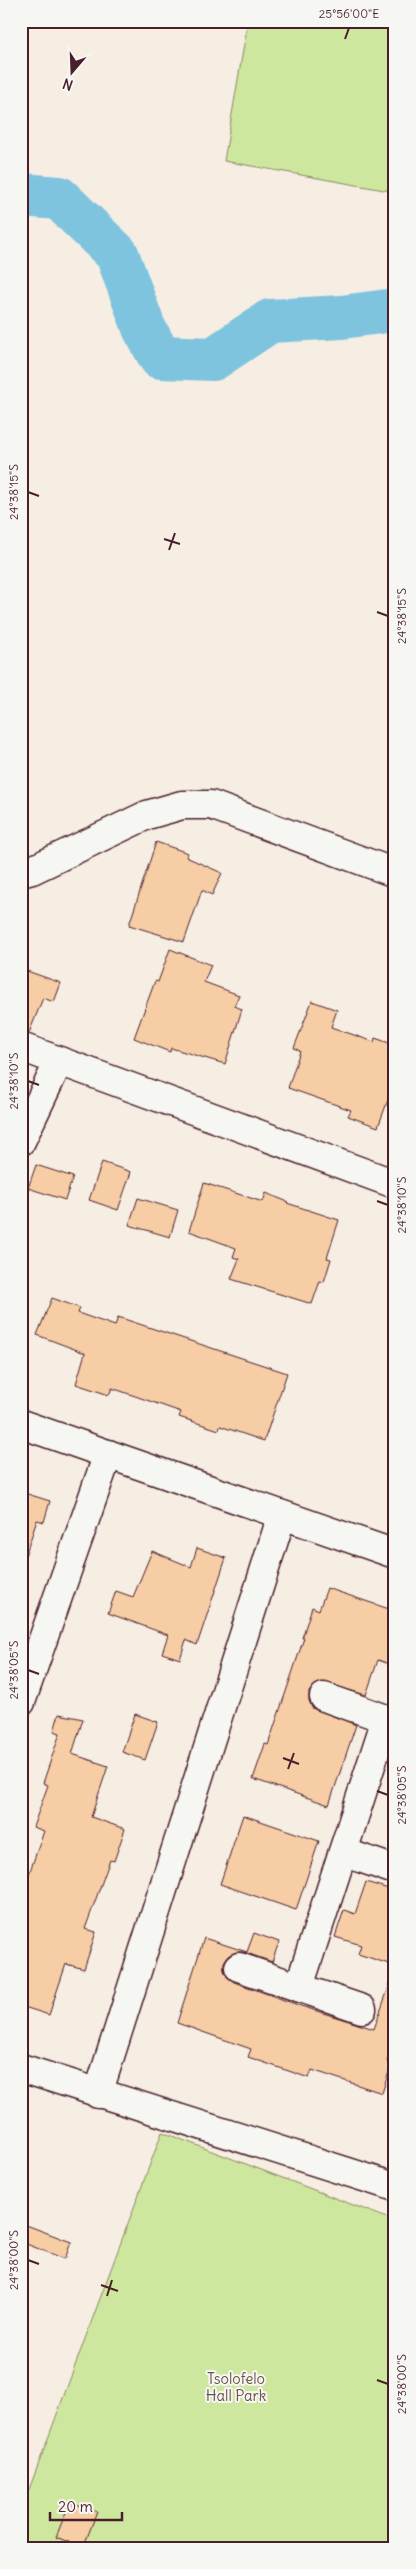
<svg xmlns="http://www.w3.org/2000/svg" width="416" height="2569" font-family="Delius,sans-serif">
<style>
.green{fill:#cde89e;stroke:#8c8464}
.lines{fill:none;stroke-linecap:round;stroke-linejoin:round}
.river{stroke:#7ec4df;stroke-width:44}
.building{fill:#f6cda5;stroke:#4a1f2b}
.street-casing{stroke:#4a1f2b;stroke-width:31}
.secondary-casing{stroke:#4a1f2b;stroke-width:31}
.street{stroke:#f6f6f2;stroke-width:28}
.secondary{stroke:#f6f6f2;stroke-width:28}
.ticks{fill:none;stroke:#4a1f2b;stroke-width:2}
.labels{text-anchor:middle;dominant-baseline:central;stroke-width:4;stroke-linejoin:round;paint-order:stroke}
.park-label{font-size:15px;fill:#6b5148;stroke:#f6f6f2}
.neatline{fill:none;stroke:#4a1f2b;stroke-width:2}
.ticks-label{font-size:12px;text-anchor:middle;fill:#4a1f2b}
</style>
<rect width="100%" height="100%" fill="#f6eee3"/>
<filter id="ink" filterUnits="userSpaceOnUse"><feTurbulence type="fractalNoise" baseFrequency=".02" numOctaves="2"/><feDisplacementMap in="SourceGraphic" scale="10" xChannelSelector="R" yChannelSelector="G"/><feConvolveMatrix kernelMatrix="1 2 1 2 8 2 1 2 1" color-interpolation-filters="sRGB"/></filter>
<g filter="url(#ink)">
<g class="green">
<polygon points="248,21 395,21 395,192 224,161"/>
<polygon points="162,2132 395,2221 395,2548 21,2548 21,2511"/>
</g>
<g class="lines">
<polyline class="river" points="21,195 59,198 117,254 144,328 160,357 213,359 270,321 342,317 395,310"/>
</g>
<g class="building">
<polygon points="156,842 188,853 186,857 222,873 212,895 202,890 184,942 129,925"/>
<polygon points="170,949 211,965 204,982 239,995 234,1006 242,1009 225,1064 171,1048 170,1052 134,1038 155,981 158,982"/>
<polygon points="27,971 61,983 54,1002 43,998 29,1033 21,1032 21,988"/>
<polygon points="312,1001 337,1010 331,1027 374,1042 375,1038 395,1045 395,1081 378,1127 348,1116 351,1110 288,1088 300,1051 294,1048"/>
<polygon points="102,1162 131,1172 118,1210 89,1200"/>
<polygon points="36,1165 73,1177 65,1200 28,1188"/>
<polygon points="204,1183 263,1202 266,1193 288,1202 287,1203 339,1220 327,1258 331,1259 324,1282 320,1281 312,1304 231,1279 239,1259 233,1257 236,1248 189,1231"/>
<polygon points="138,1198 178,1210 170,1237 129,1225"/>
<polygon points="52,1298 80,1308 78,1313 115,1326 118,1317 287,1373 264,1441 220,1426 219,1430 179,1417 181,1412 112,1388 109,1395 76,1384 85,1353 37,1335"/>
<polygon points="21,1492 50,1501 44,1522 37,1520 25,1556 21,1555"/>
<polygon points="197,1548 226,1558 197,1645 186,1640 180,1659 162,1653 168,1635 108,1613 116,1591 133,1597 152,1551 191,1567"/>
<polygon points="327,1588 395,1611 395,1666 378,1660 366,1695 322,1682 314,1686 309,1692 309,1700 312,1708 356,1725 329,1805 253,1779 265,1744 268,1745 304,1638 302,1638 312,1607 319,1610"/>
<polygon points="59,1714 83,1719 72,1754 108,1766 91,1817 125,1829 114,1861 110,1860 85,1929 96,1932 84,1969 66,1964 49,2015 21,2006 21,1897 44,1831 33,1827 48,1785 43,1783 60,1733 54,1731"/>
<polygon points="135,1714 158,1722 145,1760 122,1752"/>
<polygon points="243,1815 319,1841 296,1910 220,1884"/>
<polygon points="366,1882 395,1891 395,1966 358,1954 361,1945 335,1937 344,1910 355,1914"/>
<polygon points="254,1933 279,1942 272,1962 244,1952 236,1952 228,1956 224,1962 224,1970 227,1977 234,1982 301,2006 374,2029 392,1978 395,1979 395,2040 387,2062 392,2063 382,2093 312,2070 309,2078 248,2057 251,2049 177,2023 204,1938 247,1952"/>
<polygon points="21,2223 71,2242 65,2259 21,2242"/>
<polygon points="70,2502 97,2512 83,2548 56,2537"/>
</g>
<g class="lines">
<defs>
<g id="street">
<polyline points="21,873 32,870 147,815 182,805 211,805 395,873"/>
<polyline points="21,1047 395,1184"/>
<polyline points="21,1141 59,1061"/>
<polyline points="21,1424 395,1554"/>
<polyline points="324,1697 395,1722"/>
<polyline points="21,1702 108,1454"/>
<polyline points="343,1852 395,1870"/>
<polyline points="239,1967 362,2009"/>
<polyline points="299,1987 386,1719"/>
<polyline points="98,2094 282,1515"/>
</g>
<polyline id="secondary" points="21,2068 395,2187"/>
</defs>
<use href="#street" class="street-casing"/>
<use href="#secondary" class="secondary-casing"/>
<use href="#street" class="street"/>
<use href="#secondary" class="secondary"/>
</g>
</g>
<path class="ticks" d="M345,39L349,28M28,492L39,496M164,539L180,544M169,550L175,533M377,612L388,616M28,1081L39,1085M377,1201L388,1205M28,1670L39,1674M283,1758L299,1764M288,1769L294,1753M377,1791L388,1795M28,2260L39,2264M101,2285L118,2291M107,2296L112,2280M377,2380L388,2384"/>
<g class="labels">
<g class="park-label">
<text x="236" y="2378">Tsolofelo<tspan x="236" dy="17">Hall Park</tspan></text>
</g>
</g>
<rect width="416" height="2569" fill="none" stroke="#f6f6f2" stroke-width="55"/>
<g transform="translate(72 72) rotate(199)" stroke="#f6f6f2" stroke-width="4" paint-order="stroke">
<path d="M0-4L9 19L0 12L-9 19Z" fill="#4a1f2b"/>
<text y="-8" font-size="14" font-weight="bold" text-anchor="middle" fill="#4a1f2b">N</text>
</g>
<path d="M50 2512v8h72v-8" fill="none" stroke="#4a1f2b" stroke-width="2.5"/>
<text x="58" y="2512" font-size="15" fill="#4a1f2b" stroke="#f6f6f2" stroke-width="4" paint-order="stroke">20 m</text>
<rect x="28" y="28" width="360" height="2514" class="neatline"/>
<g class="ticks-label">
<text x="349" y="18">25°56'00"E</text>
<text transform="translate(14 492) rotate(-90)" y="4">24°38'15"S</text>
<text transform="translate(402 616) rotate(-90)" y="4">24°38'15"S</text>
<text transform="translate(14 1081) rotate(-90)" y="4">24°38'10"S</text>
<text transform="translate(402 1205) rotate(-90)" y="4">24°38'10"S</text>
<text transform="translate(14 1670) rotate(-90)" y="4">24°38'05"S</text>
<text transform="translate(402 1795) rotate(-90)" y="4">24°38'05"S</text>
<text transform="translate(14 2260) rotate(-90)" y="4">24°38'00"S</text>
<text transform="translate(402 2384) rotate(-90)" y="4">24°38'00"S</text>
</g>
</svg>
